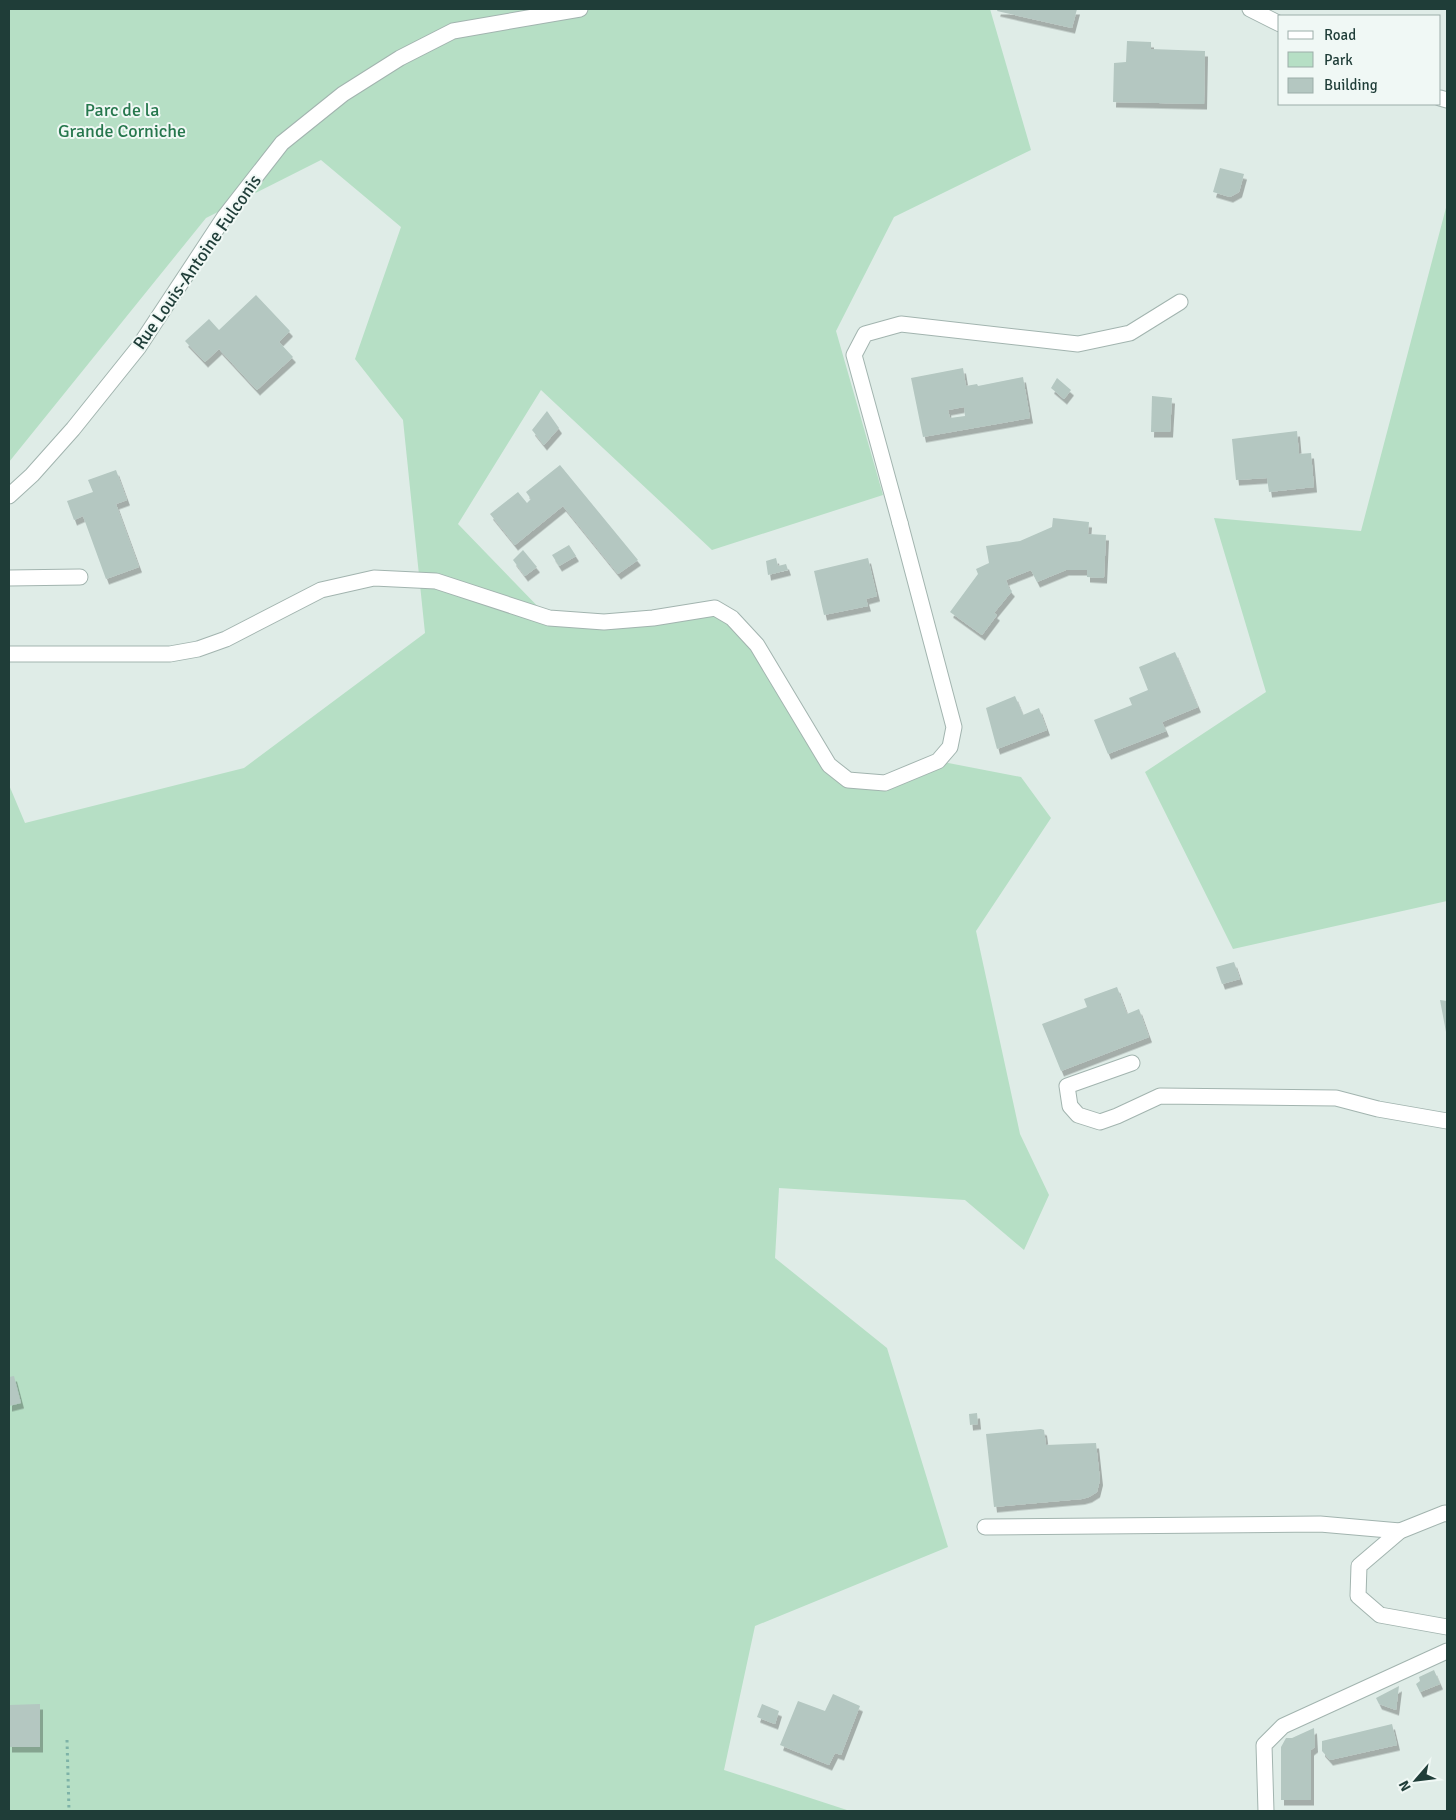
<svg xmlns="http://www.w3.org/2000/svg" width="1456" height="1820" font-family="Signika,sans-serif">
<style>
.green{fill:#b6dfc5}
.building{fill:#b4c7c1;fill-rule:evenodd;filter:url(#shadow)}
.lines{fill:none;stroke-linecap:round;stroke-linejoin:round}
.service-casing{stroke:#a2b4af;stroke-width:17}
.minor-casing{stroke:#a2b4af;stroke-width:17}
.path{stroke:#7db2a7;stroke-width:3;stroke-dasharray:2.5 4;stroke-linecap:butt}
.service{stroke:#fff;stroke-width:15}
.minor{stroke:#fff;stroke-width:15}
.labels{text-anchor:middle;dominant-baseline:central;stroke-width:4;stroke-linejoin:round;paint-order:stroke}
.park-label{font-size:18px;fill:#26774d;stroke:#f0f8f5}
.street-label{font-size:18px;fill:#1f3d38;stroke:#f0f8f5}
</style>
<defs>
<filter id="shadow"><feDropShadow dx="3" dy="5.5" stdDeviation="0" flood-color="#0004"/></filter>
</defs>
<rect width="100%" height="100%" fill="#dfece7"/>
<g class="green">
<polygon points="9,9 990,9 1031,150 894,217 836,331 883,495 712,550 541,390 458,524 549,618 715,608 732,618 848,780 885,783 938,761 1021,777 1051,818 976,931 1020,1134 1049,1195 1024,1250 965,1200 779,1188 775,1258 887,1348 948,1547 755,1626 724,1770 850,1811 9,1811 9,785 25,823 244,768 425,633 403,420 355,359 401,227 321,160 206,218 9,462"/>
<polygon points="1447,204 1447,901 1233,949 1145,772 1266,692 1214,518 1361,531"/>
</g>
<g class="building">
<polygon points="998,9 1077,9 1072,28 997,11"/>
<polygon points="1127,41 1151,42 1151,49 1205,51 1204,104 1113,102 1114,63 1126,62"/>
<polygon points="1220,168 1244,174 1239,192 1230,197 1213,192"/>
<polygon points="256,295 290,331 279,342 293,357 257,390 219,349 205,362 185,341 209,319 219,330"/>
<path d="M963,368L966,386L977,384L978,386L1023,377L1030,418L923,437L911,378ZM964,407L965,416L950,418L948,410Z"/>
<polygon points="1057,378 1071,390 1064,399 1051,388"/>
<polygon points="1152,396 1172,398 1170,432 1151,432"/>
<polygon points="547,411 559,428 544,445 532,430"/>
<polygon points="1297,431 1299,454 1311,453 1314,487 1269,492 1267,478 1236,480 1232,439"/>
<polygon points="560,465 638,560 618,574 563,506 515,545 490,514 518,492 527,503 531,499 526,492"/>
<polygon points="116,470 127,500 116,504 139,567 106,579 83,516 74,520 67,501 93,492 88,480"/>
<polygon points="1053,518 1089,522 1088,534 1106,535 1104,578 1087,577 1087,570 1066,570 1037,582 1031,570 1006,580 1009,588 1012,591 994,613 997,615 982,635 950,612 978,574 976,569 989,563 986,546 1020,541 1052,527"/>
<polygon points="569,545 576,556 559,566 552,555"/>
<polygon points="523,550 537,567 525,576 513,560"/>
<polygon points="776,558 778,566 786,564 788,570 768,575 766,561"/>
<polygon points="868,558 877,596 866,599 868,606 824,615 814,571"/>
<polygon points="1175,652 1198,707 1162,722 1166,731 1108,754 1094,720 1132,705 1129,698 1148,690 1139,667"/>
<polygon points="1015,696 1023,715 1039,708 1047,730 997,749 986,708"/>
<polygon points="1234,962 1240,979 1222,984 1216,967"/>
<polygon points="1117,987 1127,1014 1139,1009 1149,1037 1061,1071 1042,1024 1087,1007 1084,999"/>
<polygon points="1440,1000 1447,1001 1447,1032 1446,1032"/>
<polygon points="14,1376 21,1403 9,1406 9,1377"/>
<polygon points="977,1413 978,1424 970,1425 969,1414"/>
<polygon points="1041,1429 1044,1430 1046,1445 1096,1443 1100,1480 1097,1492 1089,1497 1082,1499 994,1507 986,1434"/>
<polygon points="1434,1670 1440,1684 1420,1692 1416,1684 1420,1681 1419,1677"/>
<polygon points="1399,1686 1396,1710 1379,1704 1376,1698"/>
<polygon points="833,1694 860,1706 841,1755 835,1753 829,1765 780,1745 798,1701 825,1711"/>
<polygon points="40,1704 40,1747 9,1747 9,1705"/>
<polygon points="762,1704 779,1711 775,1724 757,1717"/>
<polygon points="1392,1724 1397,1745 1330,1760 1322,1751 1322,1741"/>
<polygon points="1314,1728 1315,1747 1311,1750 1311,1800 1281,1800 1281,1747 1286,1738 1292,1738"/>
</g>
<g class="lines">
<defs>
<g id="service">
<polyline points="1250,9 1280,24"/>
<polyline points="1440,98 1447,100"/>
<polyline points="900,523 854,355 865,334 901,324 1078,344 1130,333 1180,302"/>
<polyline points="9,578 80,577"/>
<polyline points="1132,1063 1067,1086 1070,1106 1078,1115 1100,1122 1117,1116 1160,1096 1336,1098 1378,1109 1447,1121"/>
<polyline points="1266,1811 1264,1745 1283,1726 1447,1651"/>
</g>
<g id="minor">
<polyline points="9,496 32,475 73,429 138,348 225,216 282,143 343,94 400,58 453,31 580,9"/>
<polyline points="9,654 170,654 198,649 226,639 321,590 374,578 436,581 549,618 604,622 653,618 715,608 732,618 757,645 829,765 848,780 885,783 938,761 950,747 954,727 900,523"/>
<polyline points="1447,1514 1445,1513 1400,1531 1359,1566 1358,1596 1380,1615 1447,1627"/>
<polyline points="985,1527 1320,1524 1400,1531"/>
</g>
</defs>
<use href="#service" class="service-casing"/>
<use href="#minor" class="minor-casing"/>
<polyline class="path" points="67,1740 69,1811"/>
<use href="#service" class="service"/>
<use href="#minor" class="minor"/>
</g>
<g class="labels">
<g class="park-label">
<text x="122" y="110">Parc de la<tspan x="122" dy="21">Grande Corniche</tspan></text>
</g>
<g class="street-label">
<text transform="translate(197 262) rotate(-55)">Rue Louis-Antoine Fulconis</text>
</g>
</g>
<rect width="1456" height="1820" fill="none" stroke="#1f3d38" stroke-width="20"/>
<rect x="1278" y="15" width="162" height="90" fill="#f0f8f5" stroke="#9cada9"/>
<rect x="1288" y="31" width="25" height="8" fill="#ffffff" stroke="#9cada9"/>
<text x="1324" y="40" font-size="15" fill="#1f3d38">Road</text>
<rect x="1288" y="52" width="25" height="15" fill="#b6dfc5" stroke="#9cada9"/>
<text x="1324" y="65" font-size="15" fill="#1f3d38">Park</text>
<rect x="1288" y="78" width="25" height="15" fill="#b4c7c1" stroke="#9cada9"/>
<text x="1324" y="90" font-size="15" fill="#1f3d38">Building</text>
<g transform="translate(1416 1780) rotate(242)" stroke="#f0f8f5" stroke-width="4" paint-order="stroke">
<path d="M0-4L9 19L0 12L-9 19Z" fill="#1f3d38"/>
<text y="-8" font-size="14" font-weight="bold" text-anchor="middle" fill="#1f3d38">N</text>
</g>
</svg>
